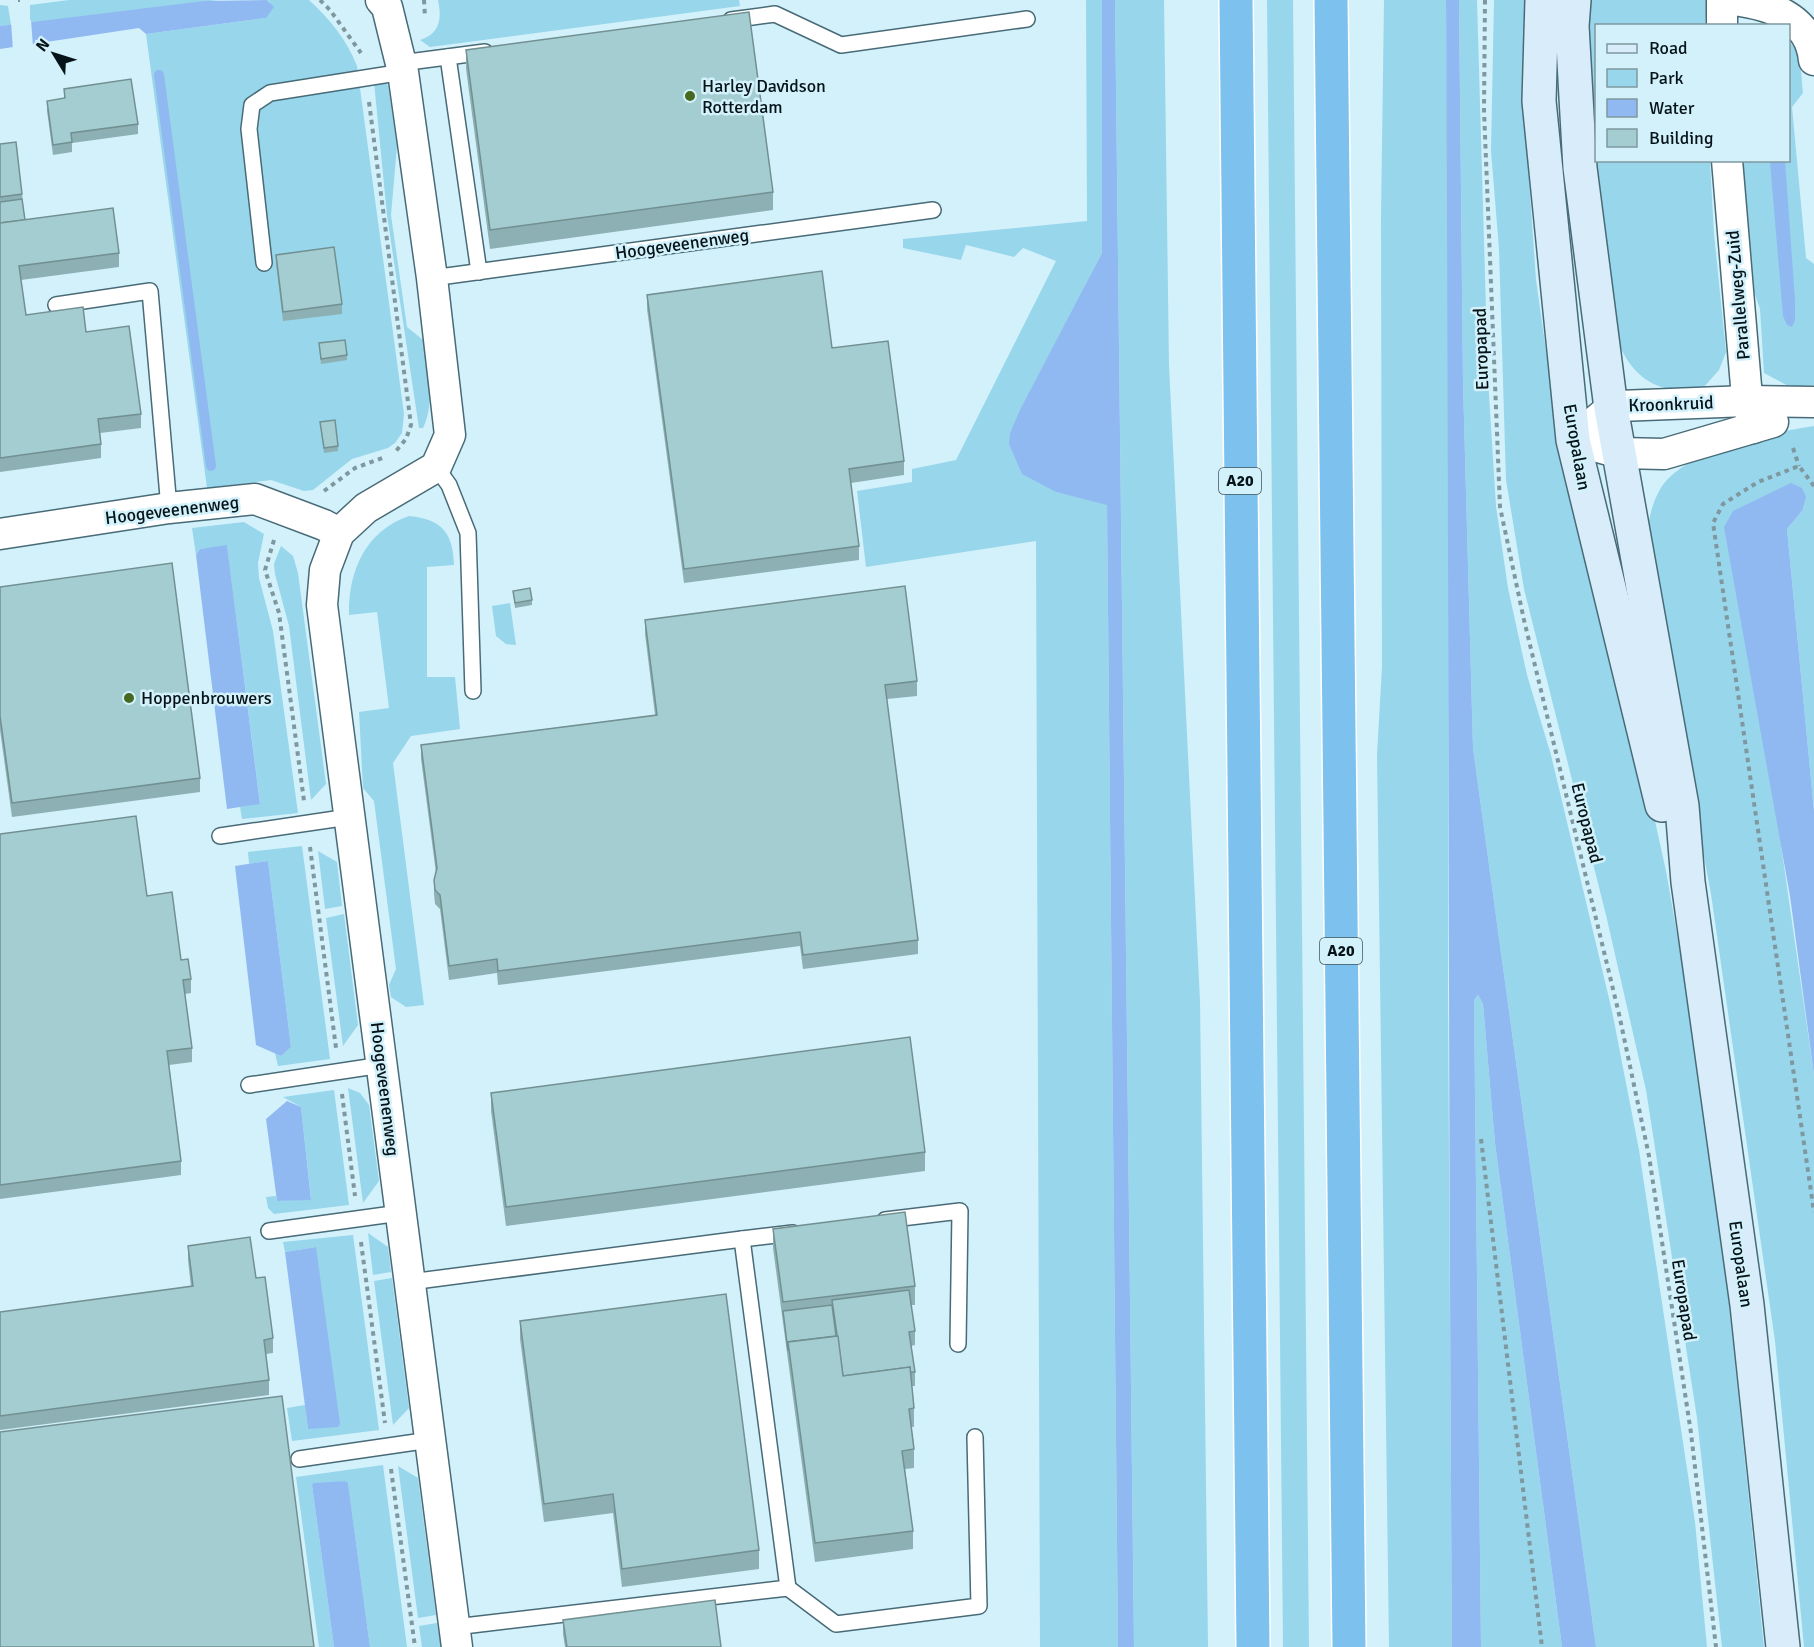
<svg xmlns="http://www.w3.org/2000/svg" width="1814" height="1647" font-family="Signika,sans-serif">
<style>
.green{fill:#98d6eb}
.water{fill:#90b9f2}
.pier{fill:#d2f1fb}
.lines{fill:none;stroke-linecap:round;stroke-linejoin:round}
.stream{stroke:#90b9f2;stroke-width:10}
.lane-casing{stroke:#486b77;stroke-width:18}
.street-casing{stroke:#486b77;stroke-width:33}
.secondary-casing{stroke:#486b77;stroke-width:36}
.highway-casing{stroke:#fff;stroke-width:36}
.path{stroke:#7f979f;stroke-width:4;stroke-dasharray:4.5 4.5;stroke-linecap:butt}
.lane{stroke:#fff;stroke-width:15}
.street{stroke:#fff;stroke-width:30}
.secondary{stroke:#d8ecfa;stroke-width:33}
.highway{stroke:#7dc1ef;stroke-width:33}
.wall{fill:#8cb0b3}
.building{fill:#a3cdd0;stroke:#729092;stroke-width:1.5}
.poi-dot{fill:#47681f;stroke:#d2f1fb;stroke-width:2}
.labels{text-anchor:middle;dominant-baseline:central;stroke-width:5;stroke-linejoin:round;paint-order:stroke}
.shield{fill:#d2f1fb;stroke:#43565c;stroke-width:1.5}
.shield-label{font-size:16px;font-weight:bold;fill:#061318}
.poi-label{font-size:18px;fill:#061318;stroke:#d2f1fb;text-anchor:start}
.street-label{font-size:18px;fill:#061318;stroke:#d2f1fb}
</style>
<rect width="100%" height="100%" fill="#d2f1fb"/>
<g class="green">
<polygon points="69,0 218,0 30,23 30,5"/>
<path d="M267,0H309C330,19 347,40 357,66L404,414L402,433L395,443L388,448L352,459L313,490L304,491L271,480L207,488L146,34L266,18L270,2Z"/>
<path d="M438,0H739L740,6L430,47L420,40C440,34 442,19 438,0Z"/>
<polygon points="1086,0 1102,0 1102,253 1010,433 1056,492 1107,504 1118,1647 1040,1647 1036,541 866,567 857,491 912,482 912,469 956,460 1056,261 1023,248 1014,257 966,245 961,260 903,248 903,239 1087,221"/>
<polygon points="1115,0 1164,0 1169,365 1200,1001 1208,1647 1134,1647"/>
<polygon points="1267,0 1293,0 1309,1647 1283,1647"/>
<polygon points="1384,0 1446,0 1449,366 1448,998 1452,1647 1389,1647 1377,755 1382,667 1381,218"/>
<polygon points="1459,0 1477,0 1488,379 1496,506 1508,588 1527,675 1551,755 1612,1011 1639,1150 1695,1522 1707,1647 1596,1647 1473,748 1463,383"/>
<polygon points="1494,0 1528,0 1524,106 1536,280 1561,456 1575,521 1635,730 1666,871 1711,1129 1764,1647 1722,1647 1697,1418 1646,1090 1606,915 1524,589 1506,480 1499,249 1491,151"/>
<path d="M1585,0H1707L1705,25L1596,26V160L1710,161L1714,234L1726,352L1719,370L1703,388C1694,388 1684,391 1675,390C1622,383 1611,328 1604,284Z"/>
<polygon points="0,5 8,6 11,25 0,26"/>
<path d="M1789,41C1802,56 1801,74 1803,93L1792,107L1806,258L1814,264V385L1790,387L1764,373L1760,309L1748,274L1739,161L1788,160Z"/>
<path d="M380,80L388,85L397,146L391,215L407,327L423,340C427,370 436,400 423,428H419L387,215L374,82Z"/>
<path d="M1814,426V811L1787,529L1802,511H1733L1814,1075V1647H1804L1775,1341L1711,894L1646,543C1648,523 1651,503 1662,486C1687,450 1772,432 1814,426Z"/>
<path d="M409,516C442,519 453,533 454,565L427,567V677H455L460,729L411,736L393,763L424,1005L406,1007L391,997L389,985L396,969L374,801L363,788L359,712L389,708L377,612L349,615C348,572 365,531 409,516Z"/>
<polygon points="244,522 264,534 258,563 259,578 273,631 298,813 242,819 240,807 260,803 227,546 200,549 196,555 192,528"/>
<polygon points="281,546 293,556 298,573 326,784 311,800 289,626 275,574 274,564"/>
<polygon points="510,603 516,645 506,644 496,636 492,606"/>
<polygon points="302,846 330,1059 278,1066 275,1053 281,1056 291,1047 268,861 249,864 248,852"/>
<polygon points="318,851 337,862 342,906 325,909"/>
<polygon points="344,914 358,1025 343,1046 326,918"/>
<polygon points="1478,995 1483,1004 1495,1143 1562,1647 1481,1647 1474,1000"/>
<polygon points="348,1088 360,1093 369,1105 379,1181 363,1203"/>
<polygon points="334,1090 349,1205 274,1214 268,1208 266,1197 276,1196 277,1201 311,1199 301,1107 283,1097"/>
<polygon points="368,1233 388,1247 391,1272 373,1275"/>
<polygon points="353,1235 379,1430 292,1441 287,1408 305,1405 308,1429 316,1247 285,1252 283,1242"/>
<polygon points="392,1278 409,1408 393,1425 374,1281"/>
<polygon points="383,1465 407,1647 370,1647 348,1484 345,1481 312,1485 334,1647 319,1647 296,1477"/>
<polygon points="398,1466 418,1478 436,1615 418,1618"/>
<polygon points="437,1623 441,1647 422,1647 419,1626"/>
</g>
<g class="water">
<polygon points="267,0 274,7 266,18 146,34 139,28 0,49 0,26 204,1"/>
<polygon points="1102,0 1115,0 1134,1647 1118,1647 1107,505 1056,492 1022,474 1009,444 1010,433 1020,410 1102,253"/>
<path d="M1446,0H1459L1463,383L1473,748L1596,1647H1562L1495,1143L1483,1004L1478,995L1474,1000L1481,1647H1452C1448,1098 1449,549 1446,0Z"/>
<polygon points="1770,161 1785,161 1795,300 1795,320 1792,327 1787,325 1783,316"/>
<polygon points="1791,483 1802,488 1806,497 1802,511 1787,529 1814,811 1814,1075 1790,896 1724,527 1733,511"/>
<polygon points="227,545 260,804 227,809 196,555 200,549"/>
<polygon points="268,861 291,1047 281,1056 256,1045 235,866"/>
<polygon points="287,1101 301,1107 311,1200 277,1201 266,1119"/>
<polygon points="316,1247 340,1424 338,1427 308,1429 285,1252"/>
<polygon points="345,1481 348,1483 370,1647 334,1647 312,1485 314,1483"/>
</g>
<polygon class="pier" points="31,20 33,47 13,50 11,22"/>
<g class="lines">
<polyline class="stream" points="159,75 211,466"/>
<defs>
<g id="lane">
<polyline points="731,20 775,14 841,45 1027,19"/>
<polyline points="448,57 479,272"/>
<polyline points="401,63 485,52"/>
<polyline points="264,263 249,129 252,105 270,93 403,72"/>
<polyline points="432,278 933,210"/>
<polyline points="56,305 150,291 169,508"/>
<polyline points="436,467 449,485 468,533 473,691"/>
<polyline points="220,836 349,817"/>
<polyline points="249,1085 382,1065"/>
<polyline points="885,1220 960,1211 958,1344"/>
<polyline points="269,1231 400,1213"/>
<polyline points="742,1239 793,1233"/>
<polyline points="410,1282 742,1239 788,1588 455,1627"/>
<polyline points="299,1459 430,1440"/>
<polyline points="788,1588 836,1624 979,1606 975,1437"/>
</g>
<g id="street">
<polyline points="381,0 387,7 403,72 432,278 450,435 436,467 366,508 339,533 325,570 322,605 457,1647"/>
<polyline points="1722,0 1722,26"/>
<path d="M1734,0C1770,5 1810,17 1814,60"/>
<polyline points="1727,160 1746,386 1753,428"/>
<polyline points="1573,440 1611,408 1619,406 1747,401 1814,402"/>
<polyline points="1573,440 1620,453 1664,454 1773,422"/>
<polyline points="0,534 169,508 255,499 324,525 339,533"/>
</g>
<g id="secondary">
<polyline points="1542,0 1539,101 1573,440 1662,805"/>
<polyline points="1574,0 1572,26 1580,168 1611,408 1682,806 1688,882 1747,1305 1783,1647"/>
</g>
<g id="highway">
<polyline points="1236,0 1253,1647"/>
<polyline points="1331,0 1349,1647"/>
</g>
</defs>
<use href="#lane" class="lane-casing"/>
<use href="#street" class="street-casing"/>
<use href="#secondary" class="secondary-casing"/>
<use href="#highway" class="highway-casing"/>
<g class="path">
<polyline points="18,0 20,0"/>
<polyline points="320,0 330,10 361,53"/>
<polyline points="424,0 425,17"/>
<polyline points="1485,0 1484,110 1500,507 1524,620 1619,1014 1649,1156 1691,1433 1716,1647"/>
<polyline points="369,102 411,425 406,439 396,451"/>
<polyline points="1793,448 1799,466"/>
<polyline points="1814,486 1799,466 1758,482 1723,504 1713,523 1814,1212"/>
<polyline points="324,491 355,468 385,457"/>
<polyline points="274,540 265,570 279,613 304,801"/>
<polyline points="310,847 336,1048"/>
<polyline points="342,1094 355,1196"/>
<polyline points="1481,1139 1542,1647"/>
<polyline points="361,1242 385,1423"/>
<polyline points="391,1469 415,1647"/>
</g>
<use href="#lane" class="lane"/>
<use href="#street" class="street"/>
<use href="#secondary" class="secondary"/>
<use href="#highway" class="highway"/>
</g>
<g class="wall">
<polygon points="466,50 773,192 773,210 490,249 466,69"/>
<polygon points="64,89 138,124 138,134 72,143 72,152 53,155 47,111 47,101 64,98"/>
<polygon points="0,144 22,194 25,220 119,253 119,267 21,280 26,315 86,332 141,414 141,428 100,433 101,444 101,458 0,472"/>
<polygon points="276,255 342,304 342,314 283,321 276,264"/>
<polygon points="647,295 832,348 904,461 904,475 851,483 859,546 859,560 684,583 647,309"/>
<polygon points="319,343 347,355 347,360 321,364"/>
<polygon points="320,422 338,446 338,451 324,453"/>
<polygon points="0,587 200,778 200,792 12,817 0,730"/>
<polygon points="513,591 532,600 532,605 515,608"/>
<polygon points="645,620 917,681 917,696 887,699 918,940 918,954 803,969 800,946 498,985 497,973 449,980 440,909 435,904 434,894 434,880 436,873 421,759 421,745 655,715 645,634"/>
<polygon points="0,834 147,896 191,979 191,993 185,994 192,1048 192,1062 169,1065 181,1161 181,1175 0,1199"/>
<polygon points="491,1093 925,1152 925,1171 506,1226 491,1111"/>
<polygon points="773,1229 915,1286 915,1305 911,1305 915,1331 915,1345 911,1346 915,1372 915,1386 912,1386 914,1408 914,1427 911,1427 914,1449 914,1468 905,1469 913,1531 913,1549 815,1562 773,1248"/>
<polygon points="188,1246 256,1278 273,1338 273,1353 266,1354 269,1380 269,1395 0,1430 0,1312 191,1287 188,1260"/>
<polygon points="520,1321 759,1550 759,1569 622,1587 613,1513 544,1522 520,1339"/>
<polygon points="563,1620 721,1647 565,1647 563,1634"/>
</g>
<g class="building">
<polygon points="749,12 773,192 490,230 466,50"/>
<polygon points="131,79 138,124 71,133 72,142 53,145 47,101 65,98 64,89"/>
<polygon points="16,142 22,194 0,197 0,144"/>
<polygon points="22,199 25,220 0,223 0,202"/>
<polygon points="113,208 119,253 19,266 26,315 83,307 86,332 129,326 141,414 98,419 101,444 0,458 0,223"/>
<polygon points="334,247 342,304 283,312 276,255"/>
<polygon points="822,271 832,348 888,341 904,461 849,469 859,546 684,569 647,295"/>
<polygon points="345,340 347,355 321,359 319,343"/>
<polygon points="335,420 338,446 324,448 320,422"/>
<polygon points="172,563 200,778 12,803 0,716 0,587"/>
<polygon points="905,586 917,681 885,685 918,940 803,955 800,932 498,971 497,959 449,966 440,895 435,890 434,880 437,868 421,745 657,715 645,620"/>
<polygon points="530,588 532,600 515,603 513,591"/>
<polygon points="136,816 147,896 172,892 181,960 188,959 191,979 183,980 192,1048 167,1051 181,1161 0,1185 0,834"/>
<polygon points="910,1037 925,1152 506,1207 491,1093"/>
<polygon points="905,1212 915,1286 783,1302 773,1229"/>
<polygon points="250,1237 256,1278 265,1277 273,1338 264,1340 269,1380 0,1416 0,1312 193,1286 188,1246"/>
<polygon points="909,1290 915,1331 909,1332 915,1372 910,1372 910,1367 843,1376 832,1300"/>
<polygon points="726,1294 759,1550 622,1569 613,1494 544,1504 520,1321"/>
<polygon points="832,1305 836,1336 788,1342 788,1351 783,1311"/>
<polygon points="838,1336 843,1376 910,1367 914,1408 909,1409 914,1449 902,1451 913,1531 815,1543 788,1342"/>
<polygon points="282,1396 314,1647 0,1647 0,1432"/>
<polygon points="715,1600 721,1647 567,1647 563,1620"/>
</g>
<g class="poi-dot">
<circle cx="690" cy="96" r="6"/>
<circle cx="129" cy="698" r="6"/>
</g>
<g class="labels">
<g class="shield">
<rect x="1219" y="468" width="42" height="26" rx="4.5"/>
<rect x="1320" y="938" width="42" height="26" rx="4.5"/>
</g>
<g class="shield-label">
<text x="1240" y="481">A20</text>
<text x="1341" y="951">A20</text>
</g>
<g class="poi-label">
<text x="702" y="86">Harley Davidson<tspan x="702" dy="21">Rotterdam</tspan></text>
<text x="141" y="698">Hoppenbrouwers</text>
</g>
<g class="street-label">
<text transform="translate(682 244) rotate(-8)">Hoogeveenenweg</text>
<text transform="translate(1738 295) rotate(-95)">Parallelweg-Zuid</text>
<text transform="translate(1481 349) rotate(-92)">Europapad</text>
<text transform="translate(1671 404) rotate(-2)">Kroonkruid</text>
<text transform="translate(1577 447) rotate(80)">Europalaan</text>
<text transform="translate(172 510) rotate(-7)">Hoogeveenenweg</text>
<text transform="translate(1587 823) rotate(76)">Europapad</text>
<text transform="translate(385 1089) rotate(83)">Hoogeveenenweg</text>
<text transform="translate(1741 1264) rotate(82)">Europalaan</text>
<text transform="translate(1684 1300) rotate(81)">Europapad</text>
</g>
</g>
<rect x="1595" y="24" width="195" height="138" fill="#d2f1fb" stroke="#8098a0" stroke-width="1.5"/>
<rect x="1607" y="44" width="30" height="9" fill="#d8ecfa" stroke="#8098a0" stroke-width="1.5"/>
<text x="1649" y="54" font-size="18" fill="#061318">Road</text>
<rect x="1607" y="69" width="30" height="18" fill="#98d6eb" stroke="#8098a0" stroke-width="1.5"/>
<text x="1649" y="84" font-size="18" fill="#061318">Park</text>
<rect x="1607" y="99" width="30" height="18" fill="#90b9f2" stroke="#8098a0" stroke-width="1.5"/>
<text x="1649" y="114" font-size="18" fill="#061318">Water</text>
<rect x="1607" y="129" width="30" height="18" fill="#a3cdd0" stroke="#8098a0" stroke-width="1.5"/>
<text x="1649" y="144" font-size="18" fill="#061318">Building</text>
<g transform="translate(54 54) rotate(308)" stroke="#d2f1fb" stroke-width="4.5" paint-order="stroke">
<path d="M0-4.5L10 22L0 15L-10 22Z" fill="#061318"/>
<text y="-9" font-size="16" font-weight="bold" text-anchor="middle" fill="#061318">N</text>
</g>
</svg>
